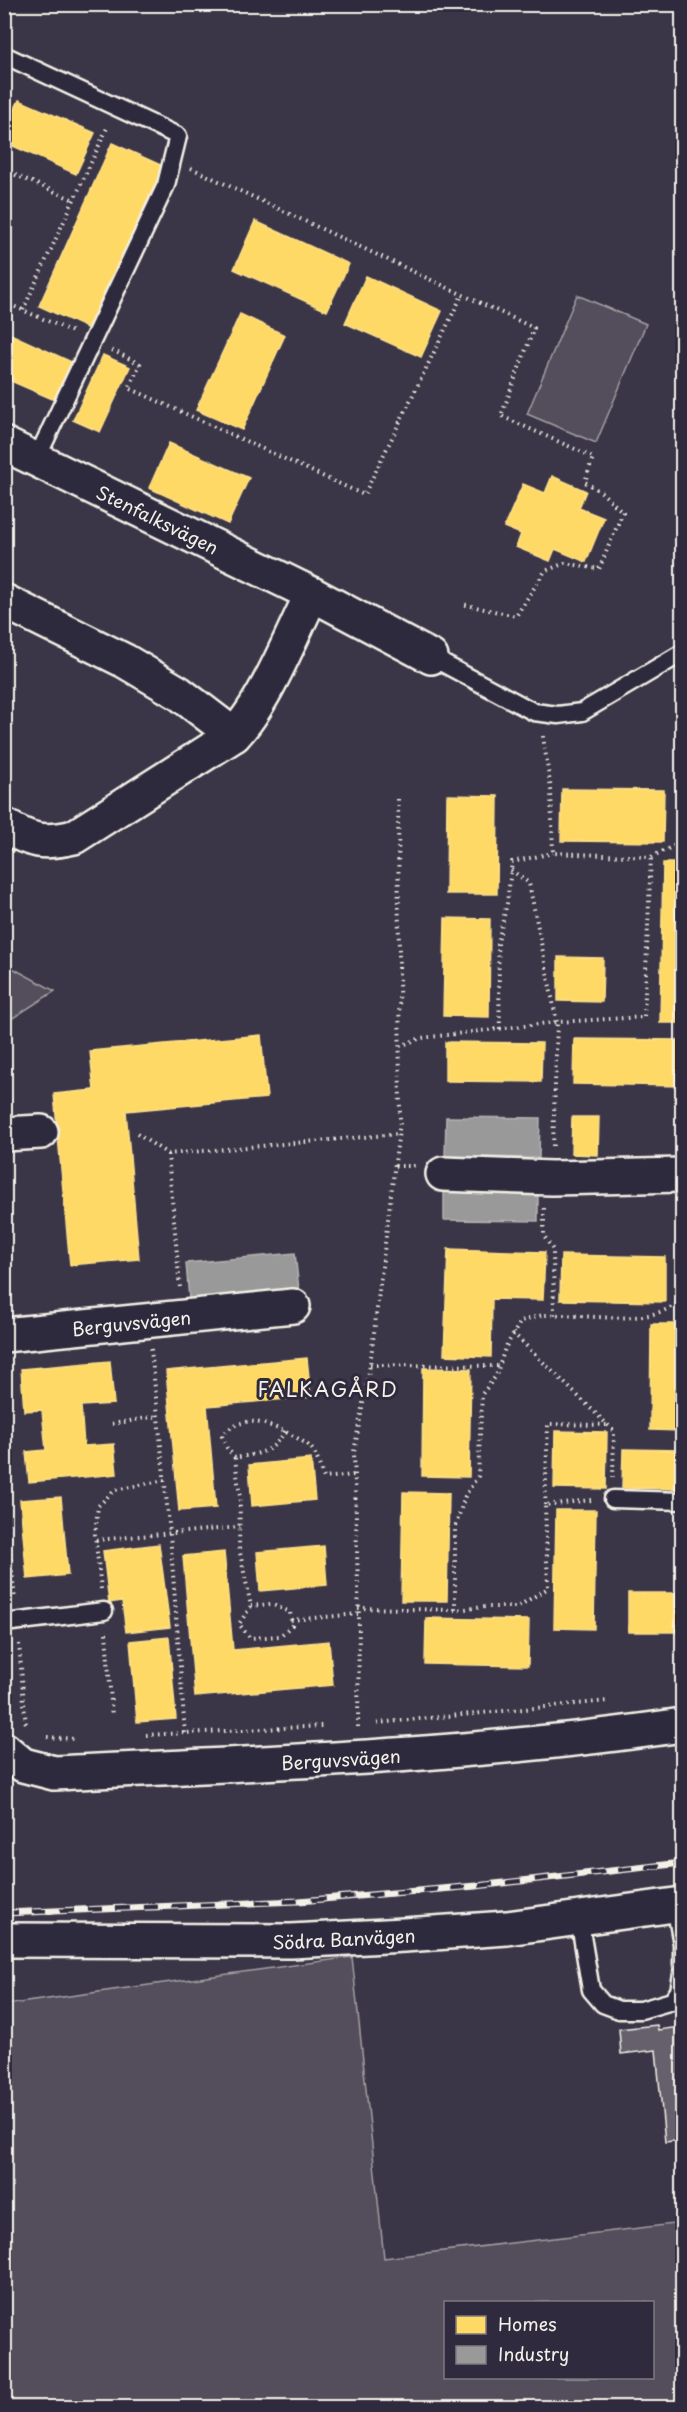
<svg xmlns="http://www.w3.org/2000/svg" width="687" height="2412" font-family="'Playpen Sans',sans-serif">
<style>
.green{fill:#534e5c;stroke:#a4a0a2;stroke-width:1.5;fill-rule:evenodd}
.homes{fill:#ffd966;stroke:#fce08d;stroke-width:1.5}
.industry{fill:#999;stroke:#b4b3b1;stroke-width:1.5}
.building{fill:#65616c;stroke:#f4f1e8;stroke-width:1.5}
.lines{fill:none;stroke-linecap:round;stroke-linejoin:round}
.lane-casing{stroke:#f4f1e8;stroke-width:21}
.street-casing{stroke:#f4f1e8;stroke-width:38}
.path{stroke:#f4f1e8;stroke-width:4;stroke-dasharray:1.5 4.5;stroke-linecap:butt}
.lane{stroke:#2f2a3d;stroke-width:16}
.street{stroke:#2f2a3d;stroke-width:33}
.rail-casing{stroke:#f4f1e8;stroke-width:7}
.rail{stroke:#2f2a3d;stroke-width:4.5;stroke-dasharray:14;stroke-linecap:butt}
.labels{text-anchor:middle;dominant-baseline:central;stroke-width:6;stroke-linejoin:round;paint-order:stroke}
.street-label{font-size:18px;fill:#f4f1e8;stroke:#2f2a3d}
.neighbourhood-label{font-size:20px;letter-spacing:1.5px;fill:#f4f1e8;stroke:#2f2a3d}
</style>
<rect width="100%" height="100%" fill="#3b3647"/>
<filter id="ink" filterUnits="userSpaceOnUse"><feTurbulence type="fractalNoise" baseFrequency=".0167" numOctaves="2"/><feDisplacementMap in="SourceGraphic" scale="12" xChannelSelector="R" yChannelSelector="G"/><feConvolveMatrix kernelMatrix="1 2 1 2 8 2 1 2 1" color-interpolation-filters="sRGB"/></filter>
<g filter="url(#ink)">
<g class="green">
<polygon points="577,295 646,324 596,443 527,414"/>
<polygon points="5,964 55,991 5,1023 4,964"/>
<path d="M352,1957L384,2258L682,2223V2407H5V2005ZM446,2302H652V2378H446Z"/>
</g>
<g class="homes">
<polygon points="19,100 95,133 76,174 4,142 4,132"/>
<polygon points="112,143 163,166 89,329 39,306"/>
<polygon points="255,221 349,264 327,311 234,269"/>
<polygon points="366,276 442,311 421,357 345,323"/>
<polygon points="240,314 285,335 242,430 196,410"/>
<polygon points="4,331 74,363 57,401 4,378"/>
<polygon points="103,355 130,367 100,432 73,420"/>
<polygon points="169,443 249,478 228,524 149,488"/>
<polygon points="552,476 586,491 579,508 604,518 586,562 555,549 550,561 516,547 521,534 504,527 523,484 545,493"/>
<polygon points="562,789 664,790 663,842 561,841"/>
<polygon points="447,795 498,796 497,894 446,894"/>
<polygon points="663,863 682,863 682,1023 660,1023"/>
<polygon points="445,918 490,919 489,1017 443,1016"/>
<polygon points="558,957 603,958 602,1002 558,1001"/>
<polygon points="261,1035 267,1098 126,1111 139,1259 70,1265 54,1094 94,1090 90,1051"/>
<polygon points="574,1039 682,1040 682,1086 573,1084"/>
<polygon points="445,1042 542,1043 541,1082 445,1081"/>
<polygon points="572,1117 599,1117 598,1155 571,1154"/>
<polygon points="448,1249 545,1252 543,1300 492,1299 491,1357 444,1355"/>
<polygon points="561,1255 665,1257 665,1302 560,1300"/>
<polygon points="651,1324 682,1324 682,1431 650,1430"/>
<polygon points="307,1358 311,1397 207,1406 216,1508 179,1511 166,1371"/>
<polygon points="110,1361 114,1404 81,1406 84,1446 114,1444 117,1474 29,1482 26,1452 46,1450 42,1410 24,1411 21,1369"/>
<polygon points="423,1368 471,1369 469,1477 422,1476"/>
<polygon points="555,1431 607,1432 606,1489 554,1488"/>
<polygon points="623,1449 682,1450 682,1489 622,1488"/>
<polygon points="311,1459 315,1500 252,1506 249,1465"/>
<polygon points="403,1492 449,1493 447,1601 401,1601"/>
<polygon points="61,1497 68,1575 27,1579 20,1500"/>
<polygon points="556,1510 596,1510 594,1629 554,1628"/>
<polygon points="159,1544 170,1627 126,1632 122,1601 109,1603 103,1551"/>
<polygon points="324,1546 327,1585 260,1591 257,1552"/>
<polygon points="224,1552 233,1650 329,1641 333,1685 195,1697 183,1556"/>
<rect x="628" y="1593" width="54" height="39"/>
<polygon points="426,1618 529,1620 528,1666 425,1664"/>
<polygon points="169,1637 176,1719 137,1722 130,1641"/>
</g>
<g class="industry">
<polygon points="446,1117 540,1118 539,1158 445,1156"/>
<polygon points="444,1183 538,1184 538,1221 444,1220"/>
<polygon points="295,1253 299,1290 189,1299 186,1263"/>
</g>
<polygon class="building" points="657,2025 658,2030 680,2027 682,2052 682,2140 665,2142 656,2050 621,2054 619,2029"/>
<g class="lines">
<defs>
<g id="lane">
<polyline points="4,55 178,136 166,185 36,460"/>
<polyline points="431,657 534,712 558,715 582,712 682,653"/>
<polyline points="613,1499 682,1501"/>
<polyline points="4,1623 104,1611"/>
<polyline points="675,1905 682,1944 682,1965"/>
<polyline points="579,1918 591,1990 603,2004 619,2010 641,2010 672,2001 679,1991 682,1974"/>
</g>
<g id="street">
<path id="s1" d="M4,444L312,594L431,657"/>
<polyline points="4,601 125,661 179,693 234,735"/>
<path d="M4,825C31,842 44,844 74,837L234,735C265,703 291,636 312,594"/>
<polyline points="4,1134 41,1132"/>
<polyline points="443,1174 552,1178 682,1175"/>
<path id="s2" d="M4,1335L293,1306"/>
<path id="s3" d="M4,1749L23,1765L54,1773C264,1763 474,1756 682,1725"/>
<path id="s4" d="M4,1940L291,1941L404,1935L507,1928L682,1904"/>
</g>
</defs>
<use href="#lane" class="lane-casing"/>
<use href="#street" class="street-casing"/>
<g class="path">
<polyline points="191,168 534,328 501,416 593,457 585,482 601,492 623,512 599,569 565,563 545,571 516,616 462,604"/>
<polyline points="4,170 74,200"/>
<polyline points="4,302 73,332"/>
<polyline points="23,310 107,128"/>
<polyline points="112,350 140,364 129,388 364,495 462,295"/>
<polyline points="543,736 551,790 553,853 651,857 682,842"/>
<polyline points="511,870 529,883 557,1022 644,1017 651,857"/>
<polyline points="500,1029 498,942 507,903 512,862 553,853"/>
<polyline points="400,1046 421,1038 557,1022 553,1147"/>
<polyline points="137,1134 168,1154 398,1134"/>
<polyline points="168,1154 180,1288"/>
<polyline points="395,1166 415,1166"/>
<polyline points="544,1208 544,1236 553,1250 554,1316"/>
<polyline points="513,1333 614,1431 613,1477"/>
<polyline points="151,1349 170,1534 185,1733"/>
<polyline points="370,1365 500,1366"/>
<polyline points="112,1424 158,1416"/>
<path d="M285,1431C272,1454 259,1453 235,1458L227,1448L222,1436C229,1428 235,1424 246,1422C261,1419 299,1436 311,1448C317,1454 320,1469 324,1478L354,1475"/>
<polyline points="235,1458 240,1499 239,1548 251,1606 239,1624 250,1638 280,1636 292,1625 290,1612 271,1604 251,1606"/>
<polyline points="4,1493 15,1600"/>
<path d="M591,1500L545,1505L548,1588L517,1607H485L455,1610V1528L465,1496L478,1476L482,1394L496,1376L505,1348L521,1321C529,1319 537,1316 544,1315C587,1313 647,1329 682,1300"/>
<polyline points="545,1505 548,1424 608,1425"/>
<polyline points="96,1540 240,1527"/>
<polyline points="101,1589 95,1534 98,1506 115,1490 165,1480"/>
<polyline points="358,1608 455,1610"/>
<polyline points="291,1620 358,1614"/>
<polyline points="106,1633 112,1716"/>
<polyline points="19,1644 26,1726"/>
<polyline points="377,1723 608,1701"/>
<polyline points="358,1727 359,1619 354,1452 370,1365 400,1122 398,798"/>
<polyline points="146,1735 322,1726"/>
<polyline points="47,1737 76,1739"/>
</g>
<use href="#lane" class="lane"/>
<use href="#street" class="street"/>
<defs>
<polyline id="rail" points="4,1913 299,1901 476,1886 682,1863"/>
</defs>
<use href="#rail" class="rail-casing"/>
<use href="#rail" class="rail"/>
</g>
</g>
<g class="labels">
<g class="street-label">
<text stroke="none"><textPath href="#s1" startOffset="171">Stenfalksvägen</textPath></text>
<text stroke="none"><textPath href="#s2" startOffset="128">Berguvsvägen</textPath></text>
<text stroke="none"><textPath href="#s3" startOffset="344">Berguvsvägen</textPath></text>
<text stroke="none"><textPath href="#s4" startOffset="340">Södra Banvägen</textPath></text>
</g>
<g class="neighbourhood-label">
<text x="328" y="1389">FALKAGÅRD</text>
</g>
</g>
<rect width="687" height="2412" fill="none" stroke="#2f2a3d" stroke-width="24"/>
<rect x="12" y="12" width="663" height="2388" fill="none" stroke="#f4f1e8" stroke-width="2" filter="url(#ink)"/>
<rect x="444" y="2301" width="210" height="78" fill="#2f2a3d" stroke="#7e7a81" stroke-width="1.5"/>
<rect x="456" y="2316" width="30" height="18" fill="#ffd966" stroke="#7e7a81" stroke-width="1.5"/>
<text x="498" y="2331" font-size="18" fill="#f4f1e8">Homes</text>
<rect x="456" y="2346" width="30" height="18" fill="#999999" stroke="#7e7a81" stroke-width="1.5"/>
<text x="498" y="2361" font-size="18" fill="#f4f1e8">Industry</text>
</svg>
